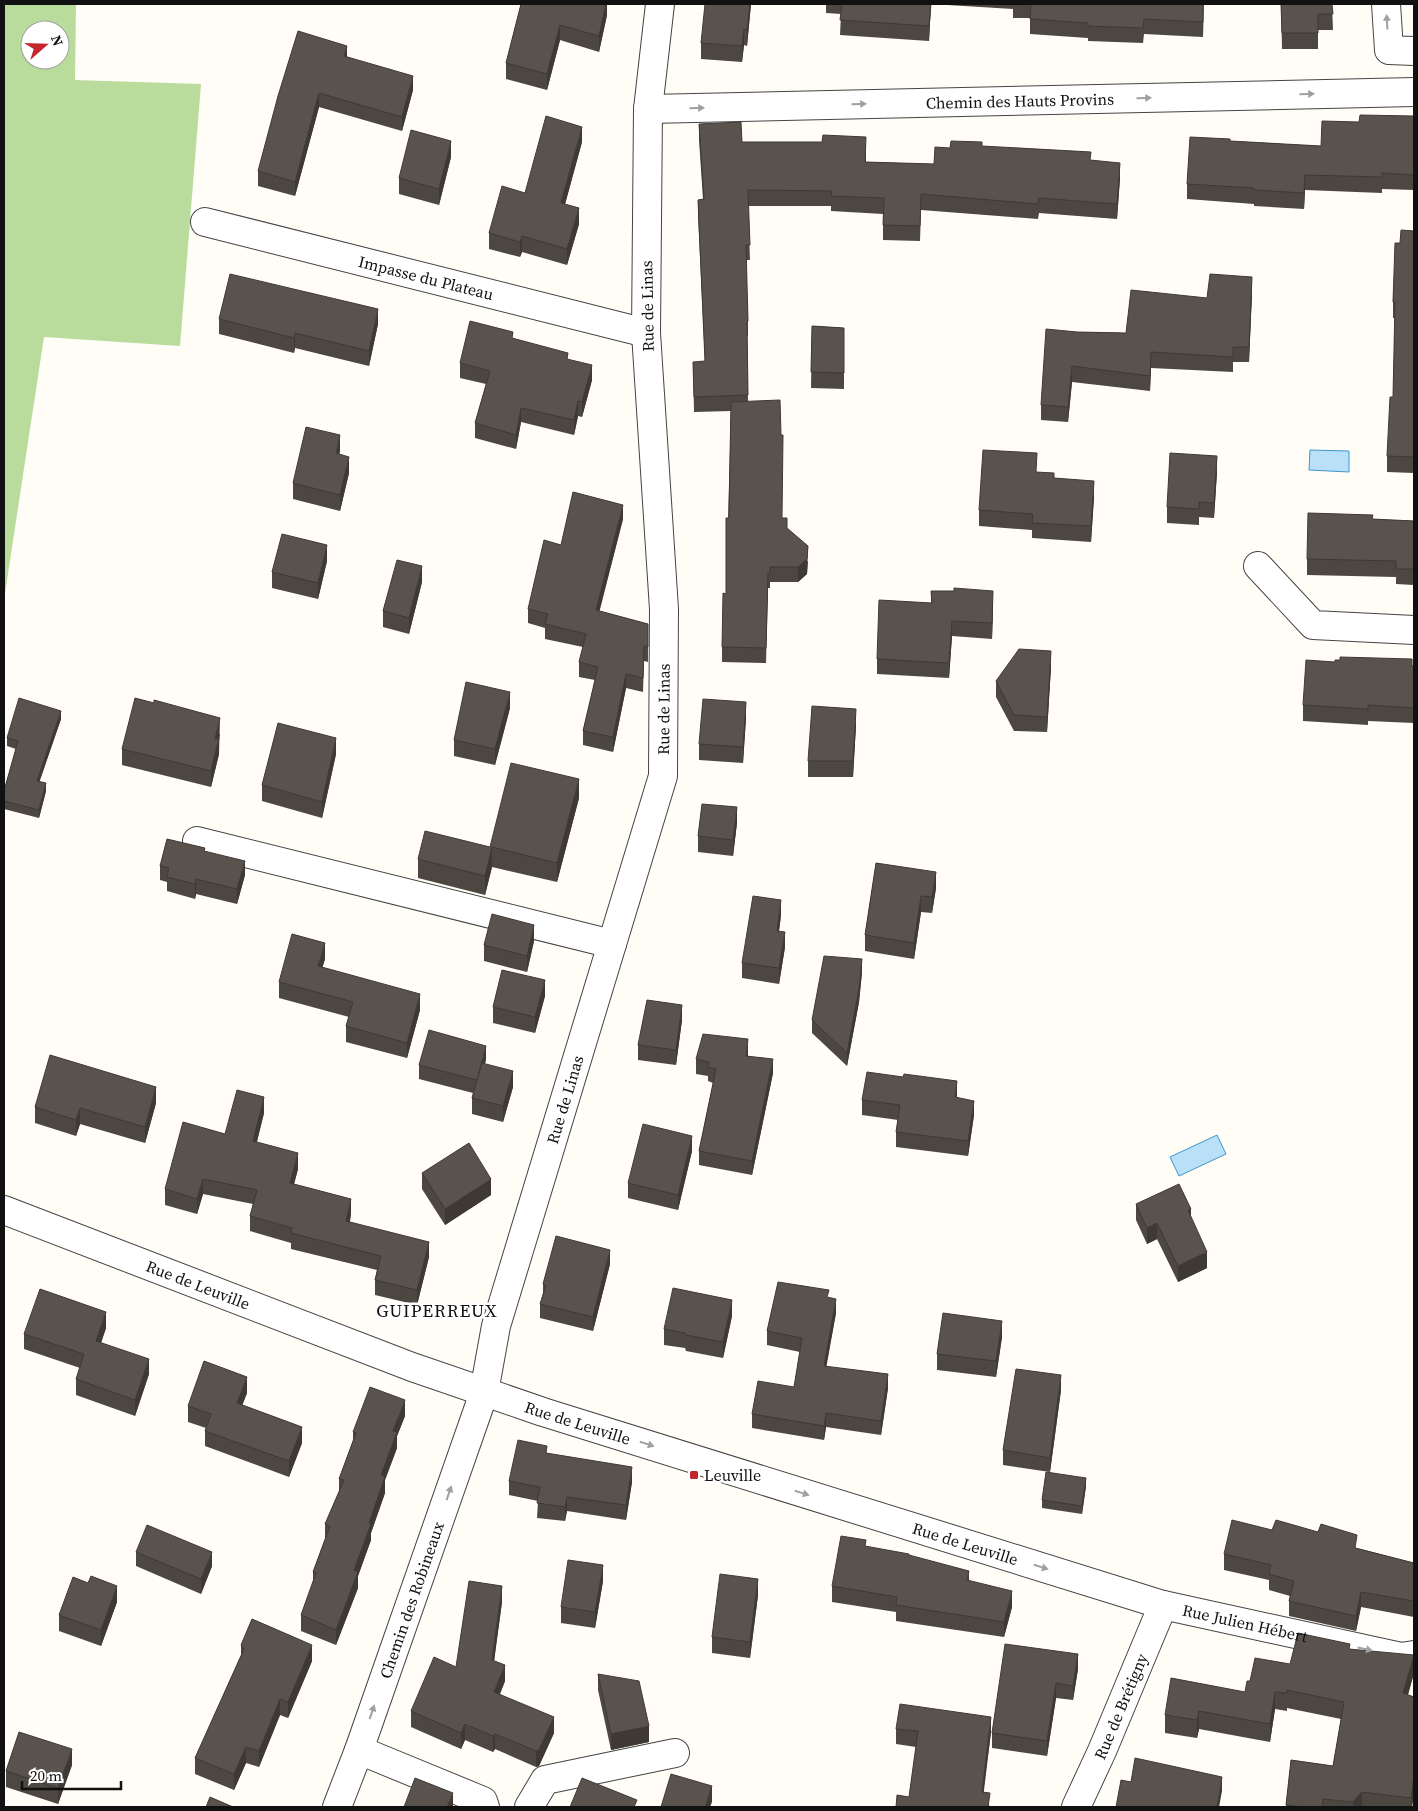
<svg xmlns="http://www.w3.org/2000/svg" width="1418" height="1811" font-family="'Source Serif 4',serif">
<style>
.forest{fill:#b9dc9c;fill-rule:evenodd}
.water{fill:#b9e0f7;stroke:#3f96cf}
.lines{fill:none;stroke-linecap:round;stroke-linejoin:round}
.minor-casing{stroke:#444;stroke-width:30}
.minor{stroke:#fff;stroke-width:28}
.wall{fill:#4d4742}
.shaded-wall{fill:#3f3936}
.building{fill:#5a524d;stroke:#3f3936}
.oneway{fill:#a0a0a0}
.poi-dot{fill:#c4262e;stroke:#fff;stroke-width:2}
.labels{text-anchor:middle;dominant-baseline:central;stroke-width:5;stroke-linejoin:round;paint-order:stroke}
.street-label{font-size:16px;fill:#111;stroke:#fff}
.poi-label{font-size:16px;fill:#111;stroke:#fff;text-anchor:start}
.neighbourhood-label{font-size:18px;letter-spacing:1px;fill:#111;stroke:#fff}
</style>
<rect width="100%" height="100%" fill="#fffdf5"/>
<path class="forest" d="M4,4H76L75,80L201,84L180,346L44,337L4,600ZM30,30H60V60H30Z"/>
<g class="water">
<polygon points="1310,450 1349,451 1349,472 1309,470"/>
<polygon points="1217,1135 1226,1154 1179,1176 1170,1157"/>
</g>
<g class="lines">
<defs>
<g id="minor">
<polyline points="1386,4 1389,50 1414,51"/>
<path id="s1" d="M648,109L1414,92"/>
<path id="s2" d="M205,222L646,333"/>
<polyline points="1258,566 1313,625 1414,630"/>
<polyline points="197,841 612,944"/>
<path id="s3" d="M4,1210L412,1367L543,1412L1163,1605L1401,1657L1414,1655"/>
<polyline points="359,1750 483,1801 485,1807"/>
<path id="s4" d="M337,1807L359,1750L479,1407L484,1392L496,1326L663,776L664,609L646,333L648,109L660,4"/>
<polyline points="529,1807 545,1780 675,1753"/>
<path id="s5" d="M1076,1807L1102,1751L1163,1605"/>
</g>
</defs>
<use href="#minor" class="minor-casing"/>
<use href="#minor" class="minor"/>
</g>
<g class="wall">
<polygon points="521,4 607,4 607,15 599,52 560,40 547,90 506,79 506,63"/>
<polygon points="751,4 747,46 744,45 742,62 701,59 701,43"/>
<polygon points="826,4 1204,4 1203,37 1144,34 1143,43 1088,41 1088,38 1030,34 1030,18 1013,18 1013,9 931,4 929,41 840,35 841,14 826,13"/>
<polygon points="1281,4 1332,4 1333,30 1318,30 1318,49 1282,49"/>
<polygon points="347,57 413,90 402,131 319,107 295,196 258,186 258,171"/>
<polygon points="1414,116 1414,190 1382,189 1382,193 1305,190 1304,209 1254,206 1254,204 1187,199 1187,184 1230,141 1321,146 1359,122"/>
<polygon points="699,124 742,142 866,153 866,162 934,164 950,148 982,146 1091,160 1120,178 1117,219 1039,213 1038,219 921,210 920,241 883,240 883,214 831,211 831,206 748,206 750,260 746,260 748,321 748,336 747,336 748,401 782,518 787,528 808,562 807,574 798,582 770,582 770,588 768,588 766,663 722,662 722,647 726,594 731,411 694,412 693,362 705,362 698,215 698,200 703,199 699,140"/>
<polygon points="582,142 565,204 579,224 567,265 522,252 520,257 489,249 489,233"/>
<polygon points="451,157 439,205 399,194 399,178"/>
<polygon points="1414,231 1414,473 1387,472 1387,456 1393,397 1395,318 1393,318 1393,302 1400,243"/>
<polygon points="1252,292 1249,362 1233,362 1233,372 1151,368 1150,391 1072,382 1068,422 1041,420 1041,405 1077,332 1126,333 1207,298"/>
<polygon points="219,319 378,324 369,366 295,348 294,353 219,334"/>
<polygon points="812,326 844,328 844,389 811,388"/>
<polygon points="513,338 568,360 592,380 582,417 578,416 574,435 521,422 516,449 475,438 475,423 486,384 460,378 460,363"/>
<polygon points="340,451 339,454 349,473 340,511 293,499 293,483"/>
<polygon points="1037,472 1054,478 1094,497 1091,542 1032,538 1032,530 979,526 979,510"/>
<polygon points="1217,472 1214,518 1199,517 1199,525 1167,523 1167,507"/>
<polygon points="623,519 599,611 648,624 648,662 644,661 643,692 626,688 613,752 583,745 583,731 595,680 579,677 579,662 583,647 545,639 545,628 528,623 528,609 561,545"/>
<polygon points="1373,519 1414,521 1414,585 1396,584 1396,577 1307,575 1307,559"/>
<polygon points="327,561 318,599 272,588 272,572"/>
<polygon points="422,582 409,634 383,627 383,611"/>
<polygon points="931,591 993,607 992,639 952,636 949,678 877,674 877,659 931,603"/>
<polygon points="1412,666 1414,666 1414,723 1368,721 1368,725 1303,721 1303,705"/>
<polygon points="1051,667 1047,732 1014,731 996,697 996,681"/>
<polygon points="510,708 495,765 454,756 454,740"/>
<polygon points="746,718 743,763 699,760 699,744"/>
<polygon points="61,719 39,782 46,791 39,818 4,809 4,791 16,749 7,746 7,738"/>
<polygon points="856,725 853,777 808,777 808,761"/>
<polygon points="220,734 219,739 219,754 211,787 122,765 122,749"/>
<polygon points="336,754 322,818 262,801 262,785"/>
<polygon points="579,798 557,882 492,867 485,895 418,878 418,859 490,847"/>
<polygon points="737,823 733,856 698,852 698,836"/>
<polygon points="205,851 245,875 237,904 196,894 195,899 167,891 167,882 160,880 160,866"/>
<polygon points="876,863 936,888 932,913 921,912 914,959 865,951 865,935"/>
<polygon points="781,915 779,931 785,947 779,984 742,978 742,963"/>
<polygon points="534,941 527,972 484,961 484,945"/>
<polygon points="325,959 322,968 420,1010 407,1058 346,1042 346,1026 349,1017 279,998 279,982"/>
<polygon points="862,972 859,1002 847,1066 812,1033 812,1020"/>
<polygon points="545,996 535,1033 493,1023 493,1007"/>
<polygon points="682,1020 676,1065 638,1060 638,1045"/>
<polygon points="748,1054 748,1056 773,1073 752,1175 699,1165 699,1151 713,1083 708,1081 708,1076 696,1074 696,1059"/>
<polygon points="486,1059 485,1064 513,1087 503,1122 472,1114 472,1098 473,1093 419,1079 419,1065"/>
<polygon points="957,1098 974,1115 968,1156 896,1147 896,1132 898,1120 862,1115 862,1100"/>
<polygon points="156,1103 145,1143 80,1124 76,1136 35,1123 35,1107"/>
<polygon points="264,1113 257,1142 298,1169 294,1184 351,1214 350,1222 429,1257 417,1305 375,1295 375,1280 377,1270 291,1249 291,1243 250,1231 250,1216 253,1204 203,1194 197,1214 165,1205 165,1189 225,1134"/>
<polygon points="692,1151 678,1210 628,1198 628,1183"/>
<polygon points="422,1173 491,1195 445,1225 422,1189"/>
<polygon points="1136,1204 1191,1217 1207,1268 1178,1282 1157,1239 1147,1244 1136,1220"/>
<polygon points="610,1264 593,1331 540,1318 540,1304 543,1293 543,1284"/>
<polygon points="829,1298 836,1313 826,1366 888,1388 881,1435 826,1427 824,1440 752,1428 752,1414 794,1387 800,1352 767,1345 767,1331"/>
<polygon points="732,1316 723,1358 686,1351 685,1348 664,1345 664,1329"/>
<polygon points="106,1328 101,1343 149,1374 135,1416 76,1395 76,1379 80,1368 24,1349 24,1334"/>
<polygon points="1002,1337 996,1377 937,1370 937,1354"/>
<polygon points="1061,1390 1050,1472 1003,1465 1003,1450"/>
<polygon points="247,1393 242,1405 302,1443 289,1477 205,1446 205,1431 206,1428 188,1422 188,1406"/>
<polygon points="405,1416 397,1436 397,1448 385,1480 385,1493 371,1533 371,1540 358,1576 358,1588 336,1645 301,1631 301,1615 313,1582 313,1572 325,1539 325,1524 339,1492 339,1479 353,1441 353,1432"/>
<polygon points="547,1453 632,1482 626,1520 567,1511 565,1521 537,1518 538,1501 509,1495 509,1481"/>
<polygon points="1086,1486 1082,1514 1042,1508 1042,1500"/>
<polygon points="1272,1530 1357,1548 1414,1563 1414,1617 1361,1607 1356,1631 1289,1616 1289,1601 1290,1596 1269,1590 1269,1580 1224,1570 1224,1554"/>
<polygon points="866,1547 909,1555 969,1581 1012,1607 1004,1637 896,1621 896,1612 832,1602 832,1586"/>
<polygon points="136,1552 212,1566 201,1594 136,1566"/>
<polygon points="603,1581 595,1628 561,1623 561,1607"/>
<polygon points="758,1595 750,1658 712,1653 712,1637"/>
<polygon points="117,1602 101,1646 59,1631 59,1615"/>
<polygon points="502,1602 494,1661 505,1681 500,1694 554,1733 539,1766 536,1767 495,1749 493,1752 465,1740 461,1749 411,1727 411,1711 456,1667"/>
<polygon points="241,1645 312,1661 288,1718 280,1715 259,1767 246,1763 234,1790 195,1774 195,1758 241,1656"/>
<polygon points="1350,1649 1414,1673 1408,1695 1414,1697 1414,1800 1413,1800 1412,1807 1286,1807 1291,1760 1333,1766 1341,1719 1287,1708 1287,1711 1275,1709 1270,1742 1199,1729 1197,1738 1165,1733 1165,1715 1245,1692 1250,1681 1290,1664"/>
<polygon points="1078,1654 1078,1669 1073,1700 1056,1698 1047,1756 992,1748 992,1733"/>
<polygon points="598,1674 649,1742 611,1750 598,1690"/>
<polygon points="896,1729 991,1732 983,1792 990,1807 909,1797 916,1747 896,1744"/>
<polygon points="72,1765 58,1804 6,1787 6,1771"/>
</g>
<g class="shaded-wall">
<polygon points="606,4 607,4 607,15 599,52 599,36"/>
<polygon points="750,4 751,4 747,46 747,30"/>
<polygon points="931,4 929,41 929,26"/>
<polygon points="560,25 560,40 547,90 547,74"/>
<polygon points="744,29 744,45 742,62 742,46"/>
<polygon points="347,46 347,60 344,56"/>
<polygon points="413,76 413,90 402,131 402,117"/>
<polygon points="319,93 319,107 295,196 295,182"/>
<polygon points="582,127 582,142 561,219 561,203"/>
<polygon points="451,141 451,157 439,205 439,189"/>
<polygon points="1120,163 1120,178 1117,219 1117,204"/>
<polygon points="1305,175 1305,190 1304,209 1304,193"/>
<polygon points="579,208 579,224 567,265 567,249"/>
<polygon points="522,236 522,252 520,257 520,242"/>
<polygon points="1252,277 1252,292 1249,362 1249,347"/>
<polygon points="378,309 378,324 369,366 369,351"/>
<polygon points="295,333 295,348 294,353 294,338"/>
<polygon points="1151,352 1151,368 1150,391 1150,376"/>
<polygon points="592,365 592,380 582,417 582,402"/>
<polygon points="1072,366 1072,382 1068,422 1068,407"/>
<polygon points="578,401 578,416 574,435 574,420"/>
<polygon points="521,408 521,422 516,449 516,435"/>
<polygon points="340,435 340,451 336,469 336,453"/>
<polygon points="1217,456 1217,472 1214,518 1214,503"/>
<polygon points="349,457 349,473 340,511 340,495"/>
<polygon points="1094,481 1094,497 1091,542 1091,526"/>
<polygon points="623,505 623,519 596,625 596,610"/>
<polygon points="327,545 327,561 318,599 318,583"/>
<polygon points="808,546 807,574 798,582 798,567"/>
<polygon points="422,566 422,582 409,634 409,618"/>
<polygon points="993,591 993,607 992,639 992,623"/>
<polygon points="952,621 952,636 949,678 949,663"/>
<polygon points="1051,651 1051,667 1047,732 1047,717"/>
<polygon points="626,674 626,688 613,752 613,737"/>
<polygon points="510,692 510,708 495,765 495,749"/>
<polygon points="746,702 746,718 743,763 743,747"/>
<polygon points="856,709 856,725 853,777 853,761"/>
<polygon points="61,711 61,719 37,789 37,781"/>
<polygon points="220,718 219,754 211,787 211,771 215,739"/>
<polygon points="336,738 336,754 322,818 322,802"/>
<polygon points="579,779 579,798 557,882 557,863"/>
<polygon points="46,783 46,791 39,818 39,810"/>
<polygon points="737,807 737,823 733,856 733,840"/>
<polygon points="492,847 492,867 485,895 485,876"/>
<polygon points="245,861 245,875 237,904 237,889"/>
<polygon points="936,872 936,888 932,913 932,897"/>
<polygon points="196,879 196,894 195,899 195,884"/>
<polygon points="921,896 921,912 914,959 914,943"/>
<polygon points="781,900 781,915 777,946 777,931"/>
<polygon points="534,925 534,941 527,972 527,956"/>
<polygon points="785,932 785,947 779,984 779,968"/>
<polygon points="325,943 325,959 318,982 318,966"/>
<polygon points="862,959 862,972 859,1002 847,1066 847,1053"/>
<polygon points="545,980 545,996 535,1033 535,1017"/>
<polygon points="420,994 420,1010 407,1058 407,1043"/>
<polygon points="682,1005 682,1020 676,1065 676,1050"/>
<polygon points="748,1039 748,1054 746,1070 746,1056"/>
<polygon points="486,1046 486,1059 477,1094 477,1080"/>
<polygon points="773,1059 773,1073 752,1175 752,1161"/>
<polygon points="513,1071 513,1087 503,1122 503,1106"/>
<polygon points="957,1081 957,1096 955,1112 955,1097"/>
<polygon points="156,1087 156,1103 145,1143 145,1127"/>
<polygon points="264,1097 264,1113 253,1156 253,1141"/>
<polygon points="974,1101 974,1115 968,1156 968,1141"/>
<polygon points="80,1108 80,1124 76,1136 76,1120"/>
<polygon points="692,1136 692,1151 678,1210 678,1195"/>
<polygon points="298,1153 298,1169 290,1199 290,1183"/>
<polygon points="203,1179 203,1194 197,1214 197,1199"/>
<polygon points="491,1179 491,1195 445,1225 445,1209"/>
<polygon points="351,1199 351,1214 346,1236 346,1221"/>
<polygon points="1191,1209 1191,1225 1188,1210"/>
<polygon points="1157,1223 1157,1239 1147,1244 1147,1228"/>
<polygon points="429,1242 429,1257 417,1305 417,1290"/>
<polygon points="610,1250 610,1264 593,1331 593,1317"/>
<polygon points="1207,1252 1207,1268 1178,1282 1178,1266"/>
<polygon points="836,1299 836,1313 824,1380 824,1366"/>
<polygon points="732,1300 732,1316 723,1358 723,1342"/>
<polygon points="106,1312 106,1328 96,1357 96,1341"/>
<polygon points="1002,1321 1002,1337 996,1377 996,1361"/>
<polygon points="149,1359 149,1374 135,1416 135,1400"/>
<polygon points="888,1374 888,1388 881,1435 881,1421"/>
<polygon points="1061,1375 1061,1390 1050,1472 1050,1458"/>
<polygon points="247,1377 247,1393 237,1419 237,1403"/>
<polygon points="405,1400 405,1416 397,1436 397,1448 385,1480 385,1493 371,1533 371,1540 358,1576 358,1588 336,1645 336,1630 369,1523 381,1475 393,1431"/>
<polygon points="826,1413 826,1427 824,1440 824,1426"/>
<polygon points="302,1427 302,1443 289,1477 289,1461"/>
<polygon points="632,1467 632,1482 626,1520 626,1505"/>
<polygon points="1086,1478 1086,1486 1082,1514 1082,1506"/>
<polygon points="567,1497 567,1511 565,1521 565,1507"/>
<polygon points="212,1552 212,1566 201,1594 201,1579"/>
<polygon points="603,1565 603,1581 595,1628 595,1612"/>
<polygon points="969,1571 969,1587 967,1580"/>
<polygon points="758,1579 758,1595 750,1658 750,1642"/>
<polygon points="117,1586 117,1602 101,1646 101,1630"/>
<polygon points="502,1586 502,1602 492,1676 492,1660"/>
<polygon points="1012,1591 1012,1607 1004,1637 1004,1622"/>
<polygon points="1361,1592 1361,1607 1356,1631 1356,1616"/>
<polygon points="312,1645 312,1661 288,1718 288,1702"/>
<polygon points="1078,1654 1078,1669 1073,1700 1073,1686"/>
<polygon points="1414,1655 1414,1673 1403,1711 1403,1693"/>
<polygon points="505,1665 505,1681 494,1708 494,1692"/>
<polygon points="1056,1683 1056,1698 1047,1756 1047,1741"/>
<polygon points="1275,1692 1275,1709 1270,1742 1270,1724"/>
<polygon points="280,1699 280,1715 259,1767 259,1751"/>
<polygon points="1199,1711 1199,1729 1197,1738 1197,1720"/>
<polygon points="554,1717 554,1733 539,1766 536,1767 536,1751"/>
<polygon points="991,1717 991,1732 982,1807 982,1792"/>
<polygon points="465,1724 465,1740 461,1749 461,1733"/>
<polygon points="649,1726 649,1742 611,1750 611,1734"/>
<polygon points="495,1734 495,1749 493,1752 493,1736"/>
<polygon points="246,1747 246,1763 234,1790 234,1774"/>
<polygon points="72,1749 72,1765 58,1804 58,1788"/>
<polygon points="1222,1777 1222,1791 1219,1807 1217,1807"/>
<polygon points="1413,1782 1413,1800 1412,1807 1411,1807"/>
<polygon points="712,1786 712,1802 710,1807 705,1807"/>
<polygon points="1362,1792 1362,1807 1353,1807 1353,1802"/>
<polygon points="453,1793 453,1807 447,1807"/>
</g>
<g class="building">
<polygon points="521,4 606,4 599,36 560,25 547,74 506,63"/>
<polygon points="705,4 750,4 747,30 744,29 742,46 701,43"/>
<polygon points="842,4 931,4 929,26 840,20"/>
<polygon points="1031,4 1203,4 1203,22 1144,19 1143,28 1088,26 1088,23 1030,19"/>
<polygon points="1281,4 1332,4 1333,14 1318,14 1318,33 1282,33"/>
<polygon points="298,31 347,46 344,56 413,76 402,117 319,93 295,182 258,171 278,96"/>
<polygon points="1360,115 1414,116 1414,175 1382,173 1382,177 1305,175 1304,193 1254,190 1254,188 1187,184 1190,137 1230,139 1230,141 1321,146 1322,121 1359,122"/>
<polygon points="546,116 582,127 561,203 579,208 567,249 522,236 520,242 489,233 502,186 525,193"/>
<polygon points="741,122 742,142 822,142 823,135 866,137 865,162 934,164 935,147 950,148 951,141 982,142 982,146 1091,152 1090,160 1120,163 1117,204 1039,198 1038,204 921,194 920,226 883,225 884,198 831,196 832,191 748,190 750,245 746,245 748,321 747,321 748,395 694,397 693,362 705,361 698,200 704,199 699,124"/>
<polygon points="411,130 451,141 439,189 399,178"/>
<polygon points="1401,230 1414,231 1414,457 1387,456 1390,397 1393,397 1395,302 1393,302 1395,243 1400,243"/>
<polygon points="230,274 378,309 369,351 295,333 294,338 219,319"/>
<polygon points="1210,274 1252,277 1249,347 1233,347 1233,357 1151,352 1150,376 1072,366 1068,407 1041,405 1046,329 1077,332 1126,333 1131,290 1207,298"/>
<polygon points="470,321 513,332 512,338 568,353 567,359 592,365 582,402 578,401 574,420 521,408 516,435 475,423 490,371 460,363"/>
<polygon points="812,326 844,328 844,373 811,372"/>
<polygon points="780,400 781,435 783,435 782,518 787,518 787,528 808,546 807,559 798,567 770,567 770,573 768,573 766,648 722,647 723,593 726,594 726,518 729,518 731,402"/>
<polygon points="306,427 340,435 336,453 349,457 340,495 293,483"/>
<polygon points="983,450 1037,453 1036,472 1054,473 1054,478 1094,481 1091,526 1032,523 1033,514 979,510"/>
<polygon points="1170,453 1217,456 1214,503 1199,502 1199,509 1167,507"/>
<polygon points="573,492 623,505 596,610 648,624 648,647 644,646 643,678 626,674 613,737 583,731 598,667 579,662 586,634 545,624 548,614 528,609 544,540 561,545"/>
<polygon points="1308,513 1373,515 1372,519 1414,521 1414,569 1396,569 1396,561 1307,559"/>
<polygon points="282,534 327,545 318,583 272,572"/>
<polygon points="397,560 422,566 409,618 383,611"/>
<polygon points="954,588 993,591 992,623 952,621 949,663 877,659 879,600 932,603 931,591 954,591"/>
<polygon points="1019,649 1051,651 1047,717 1014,715 996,681"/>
<polygon points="1340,657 1412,659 1412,666 1414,666 1414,708 1368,705 1368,709 1303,705 1306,660 1335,662 1335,660 1340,660"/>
<polygon points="466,682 510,692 495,749 454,740"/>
<polygon points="19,698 61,711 37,781 46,783 39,810 4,801 4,791 18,741 7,738"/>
<polygon points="135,698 154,703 154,700 220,718 215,739 219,738 211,771 122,749"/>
<polygon points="703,699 746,702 743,747 699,744"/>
<polygon points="812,706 856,709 853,761 808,761"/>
<polygon points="278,723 336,738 322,802 262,785"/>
<polygon points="511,763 579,779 557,863 492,847 485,876 418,859 425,831 490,847"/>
<polygon points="702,804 737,807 733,840 698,836"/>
<polygon points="167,839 205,848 204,851 245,861 237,889 196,879 195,884 167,877 169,868 160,866"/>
<polygon points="876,863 936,872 932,897 921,896 914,943 865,935"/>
<polygon points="753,896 781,900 777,931 785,932 779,968 742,963"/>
<polygon points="492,914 534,925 527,956 484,945"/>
<polygon points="292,934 325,943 318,966 420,994 407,1043 346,1026 353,1002 279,982"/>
<polygon points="824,956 862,959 859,989 847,1053 812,1020"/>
<polygon points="502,970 545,980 535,1017 493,1007"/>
<polygon points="647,1000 682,1005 676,1050 638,1045"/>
<polygon points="429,1030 486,1046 477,1080 419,1065"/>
<polygon points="703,1034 748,1039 746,1056 773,1059 752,1161 699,1151 716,1069 708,1067 709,1062 696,1059"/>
<polygon points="50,1055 156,1087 145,1127 80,1108 76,1120 35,1107"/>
<polygon points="482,1063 513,1071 503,1106 472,1098"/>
<polygon points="867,1072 903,1077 904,1074 957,1081 955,1097 974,1101 968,1141 896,1132 900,1105 862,1100"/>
<polygon points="237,1090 264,1097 253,1141 298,1153 290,1183 351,1199 346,1221 429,1242 417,1290 375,1280 381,1256 291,1233 292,1228 250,1216 257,1190 203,1179 197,1199 165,1189 183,1122 225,1134"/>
<polygon points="643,1124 692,1136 678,1195 628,1183"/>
<polygon points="469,1143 491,1179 445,1209 422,1173"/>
<polygon points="1179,1184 1191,1209 1188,1210 1207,1252 1178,1266 1157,1223 1147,1228 1136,1204"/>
<polygon points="556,1236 610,1250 593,1317 540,1304 546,1286 543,1284"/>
<polygon points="778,1282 829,1290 827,1297 836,1299 824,1366 888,1374 881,1421 826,1413 824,1426 752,1414 758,1381 794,1387 802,1338 767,1331"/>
<polygon points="673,1288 732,1300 723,1342 686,1335 685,1333 664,1329"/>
<polygon points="40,1289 106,1312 96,1341 149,1359 135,1400 76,1379 84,1354 24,1334"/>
<polygon points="943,1313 1002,1321 996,1361 937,1354"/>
<polygon points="204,1361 247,1377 237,1403 302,1427 289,1461 205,1431 211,1414 188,1406"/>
<polygon points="1016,1369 1061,1375 1050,1458 1003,1450"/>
<polygon points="370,1387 405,1400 393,1431 397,1432 381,1475 385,1477 369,1523 371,1524 354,1570 358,1572 336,1630 301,1615 316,1573 313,1572 330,1526 325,1524 344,1480 339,1479 356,1433 353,1432"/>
<polygon points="518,1440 547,1446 546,1453 632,1467 626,1505 567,1497 565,1507 537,1503 540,1487 509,1481"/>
<polygon points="1046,1472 1086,1478 1082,1506 1042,1500"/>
<polygon points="1232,1520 1272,1530 1276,1520 1318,1532 1321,1524 1357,1535 1355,1548 1414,1563 1414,1601 1361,1592 1356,1616 1289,1601 1294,1581 1269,1574 1271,1565 1224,1554"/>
<polygon points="147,1525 212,1552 201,1579 136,1552"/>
<polygon points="841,1536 866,1540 865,1546 909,1554 909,1555 969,1571 967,1580 1012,1591 1004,1622 896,1605 897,1597 832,1586"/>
<polygon points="568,1560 603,1565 595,1612 561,1607"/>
<polygon points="720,1574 758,1579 750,1642 712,1637"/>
<polygon points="91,1576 117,1586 101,1630 59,1615 73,1577 88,1583"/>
<polygon points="469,1581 502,1586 492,1660 505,1665 494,1692 554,1717 539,1750 536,1751 495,1734 493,1736 465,1724 461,1733 411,1711 434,1657 456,1667"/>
<polygon points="252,1619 312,1645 288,1702 280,1699 259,1751 246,1747 234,1774 195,1758 244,1649 241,1645"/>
<polygon points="1298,1633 1350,1644 1349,1649 1414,1655 1403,1693 1414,1697 1414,1782 1413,1782 1411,1798 1362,1792 1353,1802 1323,1799 1322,1807 1303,1807 1286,1805 1291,1760 1333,1766 1344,1702 1287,1690 1287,1693 1275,1692 1270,1724 1199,1711 1197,1720 1165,1715 1171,1678 1245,1692 1247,1681 1250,1681 1255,1658 1290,1664"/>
<polygon points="1005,1644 1078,1654 1073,1686 1056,1683 1047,1741 992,1733"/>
<polygon points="598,1674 639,1681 649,1726 611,1734"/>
<polygon points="900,1704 991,1717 982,1792 990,1793 988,1807 896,1807 897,1795 909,1797 918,1731 896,1729"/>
<polygon points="19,1732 72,1749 58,1788 6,1771"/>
<polygon points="1135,1758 1222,1777 1217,1807 1116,1807 1121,1780 1131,1782"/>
<polygon points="671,1774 712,1786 705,1807 661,1807"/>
<polygon points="415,1778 453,1793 447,1807 404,1807"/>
<polygon points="582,1778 637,1800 634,1807 570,1807"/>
<polygon points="210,1797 233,1807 206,1807"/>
</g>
<defs><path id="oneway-solid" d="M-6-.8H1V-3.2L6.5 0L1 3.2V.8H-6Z" transform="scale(1.25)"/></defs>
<g class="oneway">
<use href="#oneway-solid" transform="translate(1387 22) rotate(-93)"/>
<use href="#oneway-solid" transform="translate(1307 94) rotate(-1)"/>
<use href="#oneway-solid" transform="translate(1144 98) rotate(-1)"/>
<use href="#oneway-solid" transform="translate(859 104) rotate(-1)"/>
<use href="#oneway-solid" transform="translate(697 108) rotate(-1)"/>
<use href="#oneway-solid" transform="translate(647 1444) rotate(17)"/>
<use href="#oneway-solid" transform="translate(449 1493) rotate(-71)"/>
<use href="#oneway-solid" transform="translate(802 1493) rotate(17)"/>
<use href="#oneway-solid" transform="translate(1041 1567) rotate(17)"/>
<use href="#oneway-solid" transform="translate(1365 1649) rotate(12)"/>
<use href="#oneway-solid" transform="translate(372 1712) rotate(-71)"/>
</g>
<rect class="poi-dot" x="689" y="1470" width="10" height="10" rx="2.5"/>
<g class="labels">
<g class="street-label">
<text stroke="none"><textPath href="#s1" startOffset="372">Chemin des Hauts Provins</textPath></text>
<text stroke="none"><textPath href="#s2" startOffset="228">Impasse du Plateau</textPath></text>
<text transform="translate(647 306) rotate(-91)">Rue de Linas</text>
<text stroke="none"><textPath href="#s4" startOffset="1149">Rue de Linas</textPath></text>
<text stroke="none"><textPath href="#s4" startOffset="744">Rue de Linas</textPath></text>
<text stroke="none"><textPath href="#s3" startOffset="208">Rue de Leuville</textPath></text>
<text stroke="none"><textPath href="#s3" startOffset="612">Rue de Leuville</textPath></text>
<text stroke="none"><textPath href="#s3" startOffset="1018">Rue de Leuville</textPath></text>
<text stroke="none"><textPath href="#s4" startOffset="220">Chemin des Robineaux</textPath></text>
<text stroke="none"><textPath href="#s3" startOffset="1309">Rue Julien Hébert</textPath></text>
<text stroke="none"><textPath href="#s5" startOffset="110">Rue de Brétigny</textPath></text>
</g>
<g class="poi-label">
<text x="704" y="1475">Leuville</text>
</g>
<g class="neighbourhood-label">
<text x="437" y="1310">GUIPERREUX</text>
</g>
</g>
<rect width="1418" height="1811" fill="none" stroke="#111111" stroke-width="10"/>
<g transform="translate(45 45) rotate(70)"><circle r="24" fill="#ffffff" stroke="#a0a0a0"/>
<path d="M0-4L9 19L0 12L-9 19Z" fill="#c4262e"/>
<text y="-8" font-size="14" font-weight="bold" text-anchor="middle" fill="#111111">N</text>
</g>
<path d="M22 1781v8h99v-8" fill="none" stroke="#111111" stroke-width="2.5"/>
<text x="30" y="1781" font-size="15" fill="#111111" stroke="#ffffff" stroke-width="4" paint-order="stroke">20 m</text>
</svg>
